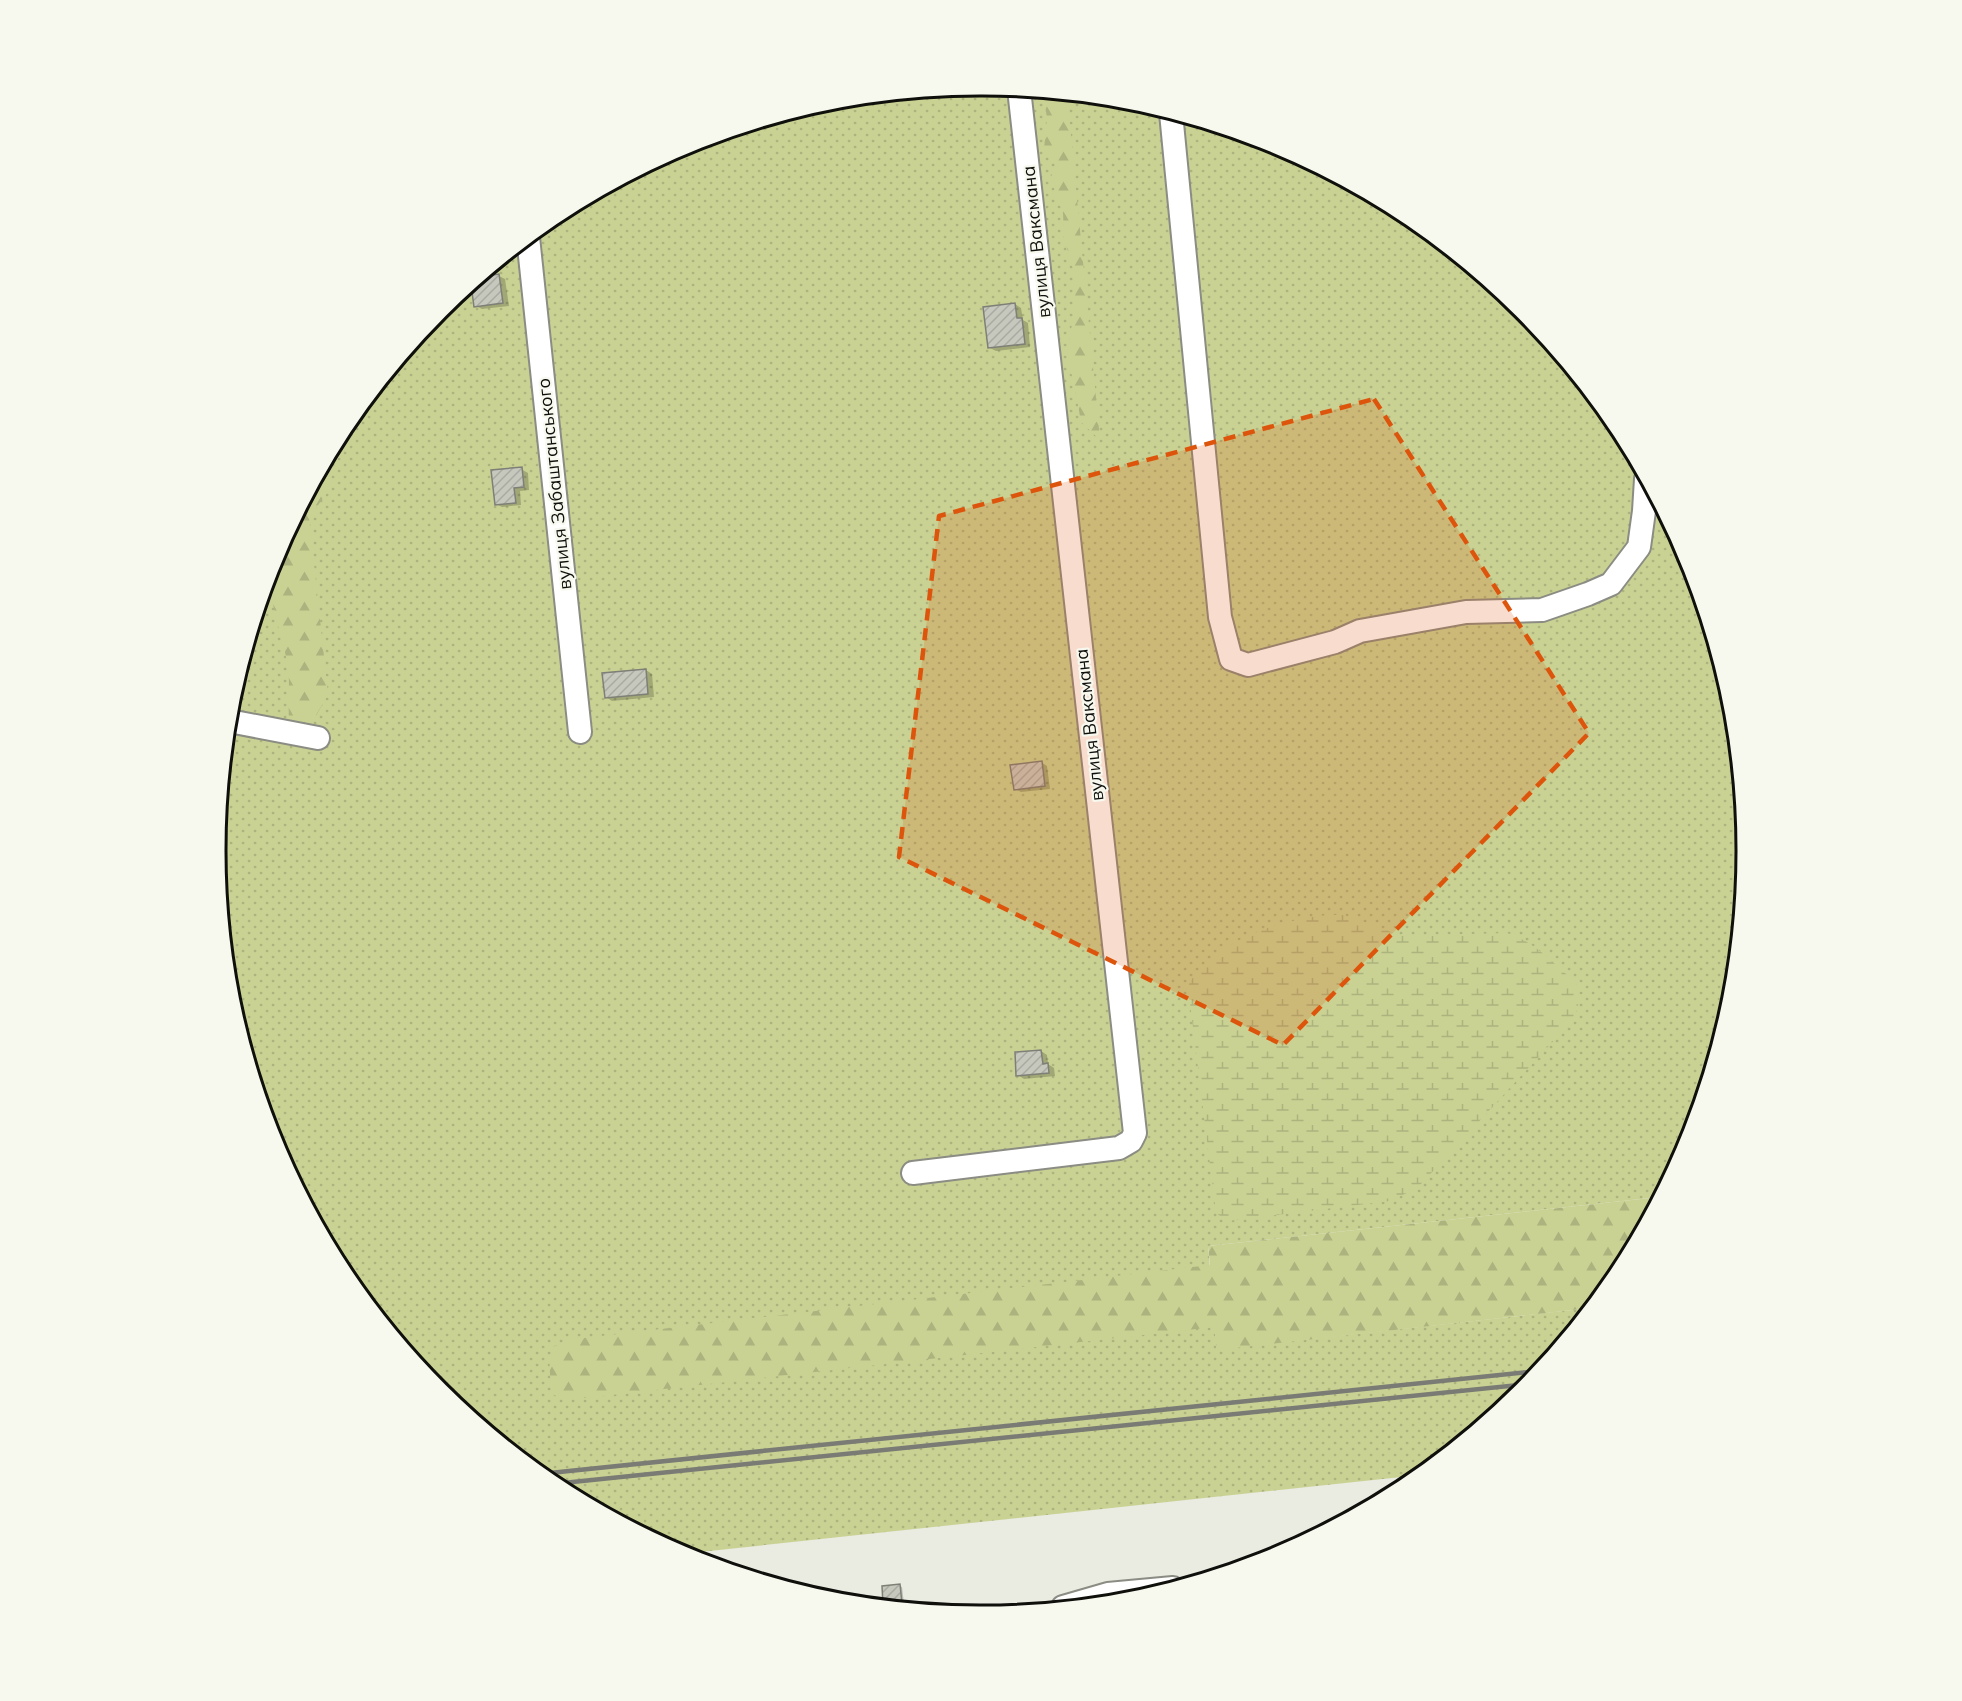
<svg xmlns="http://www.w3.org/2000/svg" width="1962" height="1701" font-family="Mulish,sans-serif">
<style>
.grass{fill:url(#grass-dots)}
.forest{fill:url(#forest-firs)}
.wetland{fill:url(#wetland-marsh)}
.shadow{fill:#0003}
.building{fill:url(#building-hatch);stroke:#7e7f76;stroke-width:1.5}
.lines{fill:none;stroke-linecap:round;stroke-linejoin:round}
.minor-casing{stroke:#8b8c83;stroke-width:26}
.minor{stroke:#fff;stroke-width:22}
.rail{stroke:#7a7b74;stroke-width:4.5}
.marked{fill:#dd550c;fill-opacity:0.2;stroke:#dd550c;stroke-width:4.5;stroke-dasharray:12 8;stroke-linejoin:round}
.labels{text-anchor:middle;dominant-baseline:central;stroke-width:4.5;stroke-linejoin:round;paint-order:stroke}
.street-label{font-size:18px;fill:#0f0f0c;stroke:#f7f8ee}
.rim{fill:none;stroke:#0f0f0c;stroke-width:3}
</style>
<defs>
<pattern id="grass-dots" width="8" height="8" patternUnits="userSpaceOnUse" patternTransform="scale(1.5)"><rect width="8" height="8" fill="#cad293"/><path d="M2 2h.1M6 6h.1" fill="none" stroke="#acb37e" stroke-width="1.8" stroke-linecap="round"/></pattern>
<pattern id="forest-firs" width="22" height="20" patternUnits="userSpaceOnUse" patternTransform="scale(1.5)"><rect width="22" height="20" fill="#cad293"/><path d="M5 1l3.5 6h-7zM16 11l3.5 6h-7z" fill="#acb37e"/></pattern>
<pattern id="wetland-marsh" width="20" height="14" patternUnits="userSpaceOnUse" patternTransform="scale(1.5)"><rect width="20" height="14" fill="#cad293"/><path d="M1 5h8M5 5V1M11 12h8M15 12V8" fill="none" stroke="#acb37e"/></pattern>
<pattern id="building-hatch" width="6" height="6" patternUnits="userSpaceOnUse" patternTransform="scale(1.5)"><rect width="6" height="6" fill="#c6c7bd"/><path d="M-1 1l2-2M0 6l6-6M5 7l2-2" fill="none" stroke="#a9aaa1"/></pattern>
</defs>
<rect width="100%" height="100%" fill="#eaebe1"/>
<polygon class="grass" points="981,86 1131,100 1274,144 1406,215 1522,310 1617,426 1688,558 1731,702 1746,851 1731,1000 1688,1144 1659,1197 1208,1246 1217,1349 1591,1308 1522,1392 1420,1475 681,1554 556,1486 440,1391 345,1275 274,1143 231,999 216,850 231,701 274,557 345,425 440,309 556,214 689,144 832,100"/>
<g class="forest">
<polygon points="1043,92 1067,94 1100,440 1081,422 1074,382 1067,360 1073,316 1073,268 1064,238 1063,213 1050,176 1058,164 1044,149 1047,118"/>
<path d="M326,461L331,488L309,517L328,694L311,725L289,722C288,704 290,684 288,666C282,631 263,593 274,557Z"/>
<path d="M1659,1197L1617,1276L1591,1308L1217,1350L1214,1327L567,1400L554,1395C550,1379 547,1363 553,1347L567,1340L1210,1265L1208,1246Z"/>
</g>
<path class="wetland" d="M1327,915H1344L1402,936L1507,933C1534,941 1555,965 1576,983C1581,998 1579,1008 1571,1022L1422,1183L1411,1191L1390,1201L1227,1221L1216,1213L1188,987C1192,976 1199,970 1207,962C1241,933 1284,920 1327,915Z"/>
<g class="shadow">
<polygon points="588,197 589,202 577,203"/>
<polygon points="499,276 505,279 509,306 482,309 476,306 472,283 478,279"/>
<polygon points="1015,304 1021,308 1023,320 1028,323 1030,347 996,351 990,348"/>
<polygon points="521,469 528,473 529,490 520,491 521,505 502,507 496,504"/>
<polygon points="646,670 652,674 654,697 612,701 606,697"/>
<polygon points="1041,762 1047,766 1050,789 1021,792 1015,789"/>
<polygon points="1041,1051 1047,1055 1048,1064 1054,1068 1055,1076 1024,1079 1018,1075"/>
<polygon points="900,1586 902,1587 904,1604 885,1604"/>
</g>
<g class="building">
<polygon points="499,274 503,303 474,307 471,284 480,277"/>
<polygon points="1015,303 1017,318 1022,318 1025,344 988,348 983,307"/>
<polygon points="522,467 524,487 514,488 516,503 495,505 491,470"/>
<polygon points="646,669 648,694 605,698 602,673"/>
<polygon points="1042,761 1045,786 1014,790 1010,765"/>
<polygon points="1041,1050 1043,1064 1048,1063 1049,1073 1016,1076 1015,1052"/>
<polygon points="900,1584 902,1604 883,1605 882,1586"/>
</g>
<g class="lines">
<defs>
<g id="minor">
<polyline points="1171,113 1220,617 1231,659 1248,665 1335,642 1360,631 1466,612 1542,610 1588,594 1611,584 1639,547 1644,511 1646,479"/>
<polyline points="528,237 580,732"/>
<polyline points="229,721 318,738"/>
<polyline points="913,1173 1119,1148 1131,1141 1135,1133 1019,89"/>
<polyline points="1063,1607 1108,1594 1173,1588"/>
</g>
</defs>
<use href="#minor" class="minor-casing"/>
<use href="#minor" class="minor"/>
<g class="rail">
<polyline points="540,1474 1538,1371"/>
<polyline points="553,1484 1528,1384"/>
</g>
</g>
<path class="marked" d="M1374,399L1589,733L1283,1045L899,857L939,516Z"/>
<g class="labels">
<g class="street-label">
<text transform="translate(1036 242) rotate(-96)">вулиця Ваксмана</text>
<text transform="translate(554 484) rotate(-96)">вулиця Забаштанського</text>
<text transform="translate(1089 725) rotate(-96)">вулиця Ваксмана</text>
</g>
</g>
<path d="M0 0H1962V1701H0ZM980 96H982A754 754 0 0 1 1736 850V851A754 754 0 0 1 982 1605H980A754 754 0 0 1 226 851V850A754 754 0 0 1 980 96Z" fill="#f7f8ee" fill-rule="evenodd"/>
<path class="rim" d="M980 96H982A754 754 0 0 1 1736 850V851A754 754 0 0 1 982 1605H980A754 754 0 0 1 226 851V850A754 754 0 0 1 980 96Z"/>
</svg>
